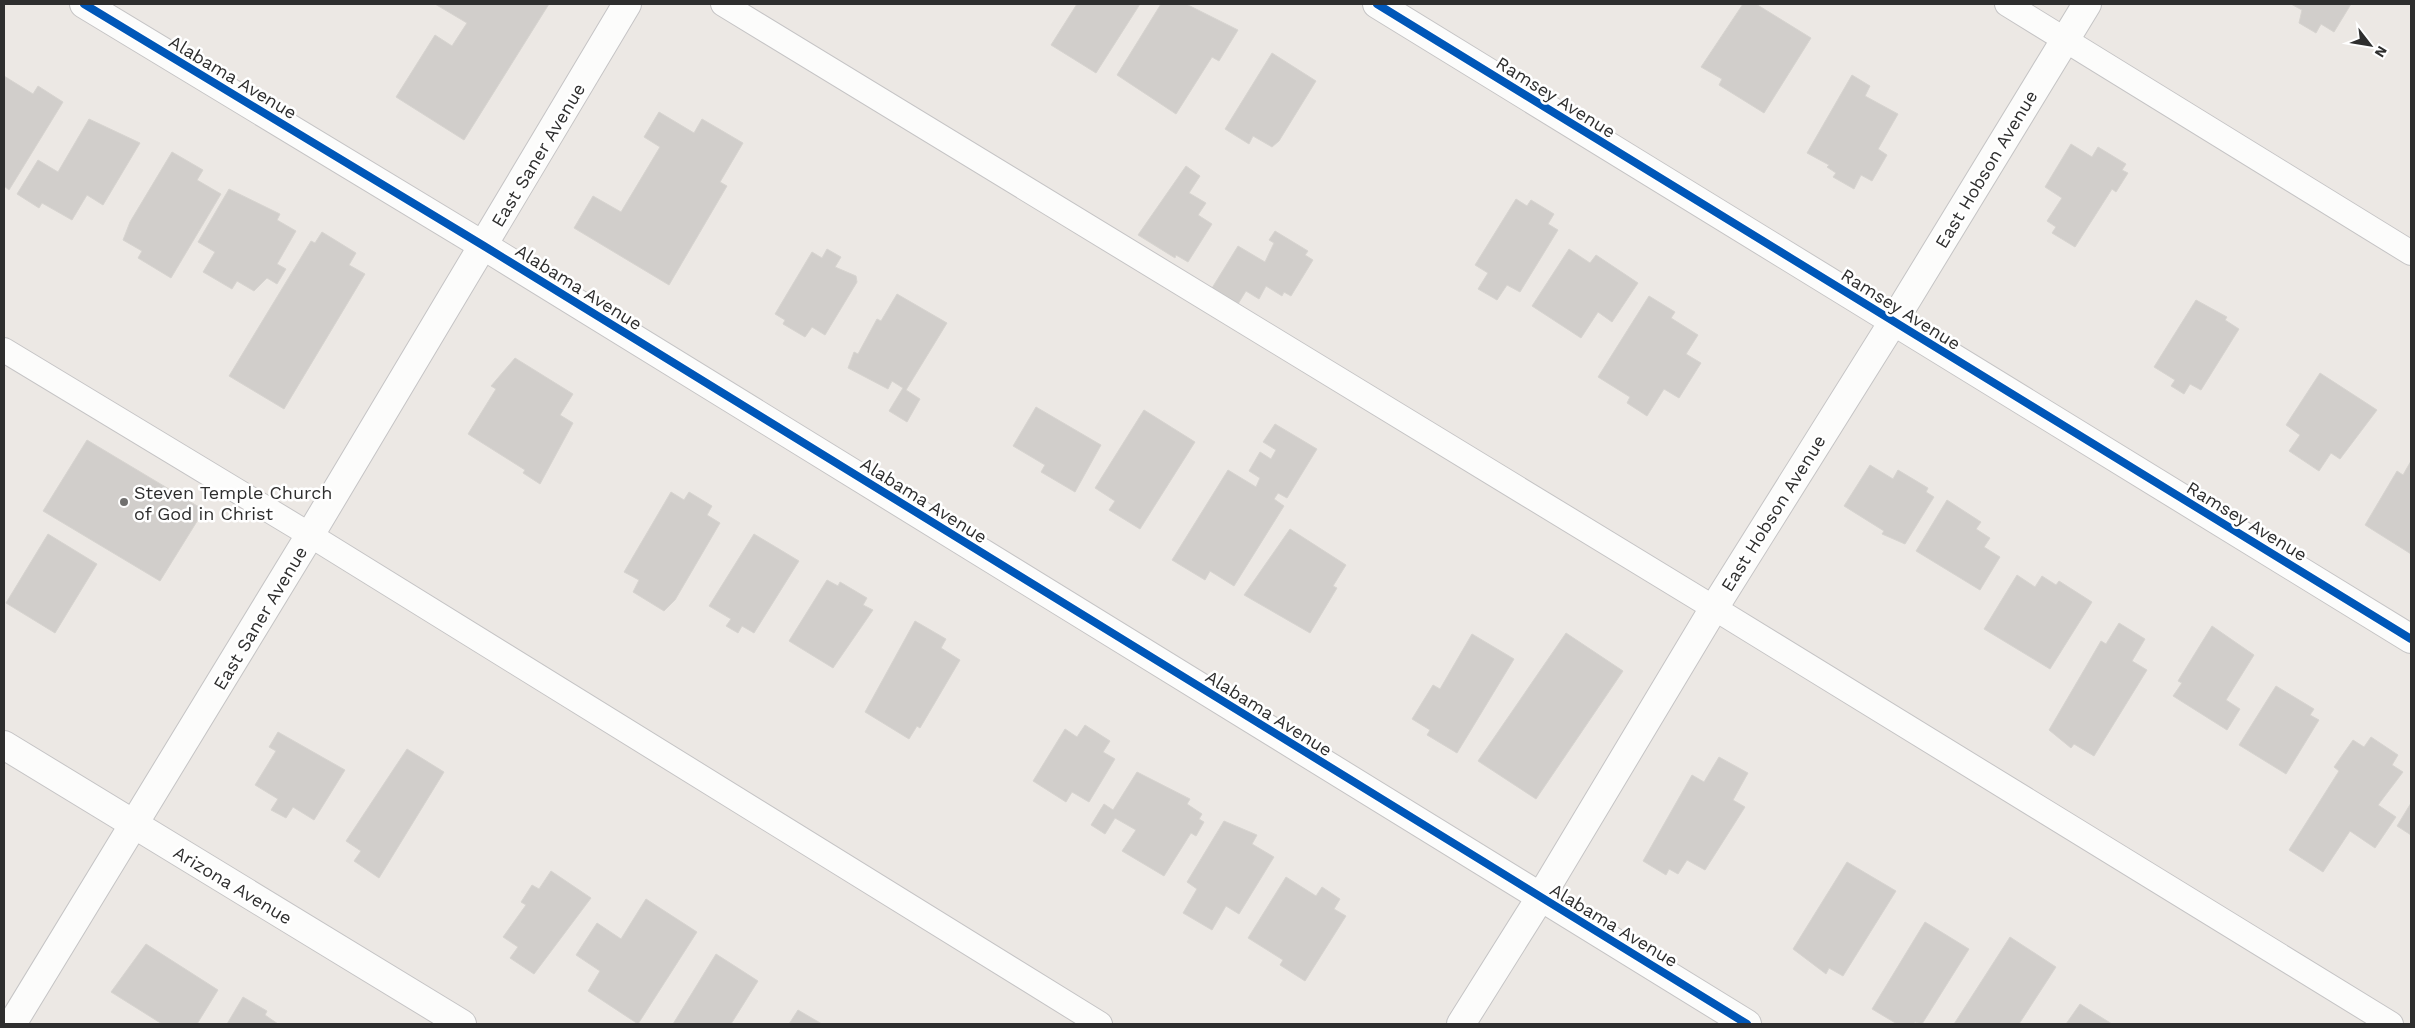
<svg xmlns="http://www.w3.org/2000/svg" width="2415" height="1028" font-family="'Work Sans',sans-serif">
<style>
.building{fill:#d1cecb;stroke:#d7d4d0}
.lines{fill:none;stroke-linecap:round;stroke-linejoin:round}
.lane-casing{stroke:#c5c4c5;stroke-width:26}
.street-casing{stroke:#c5c4c5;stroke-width:30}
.secondary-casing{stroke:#c5c4c5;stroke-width:30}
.lane{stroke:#fcfcfb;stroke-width:24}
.street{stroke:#fcfcfb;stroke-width:28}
.secondary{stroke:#fcfcfb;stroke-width:28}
.cycleway-casing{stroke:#fff;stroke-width:11}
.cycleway{stroke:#0057b8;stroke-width:8}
.poi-dot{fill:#706f6e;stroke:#fff;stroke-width:2}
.labels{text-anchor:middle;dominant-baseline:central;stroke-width:5;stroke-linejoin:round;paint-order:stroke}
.street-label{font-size:18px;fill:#2e2e2e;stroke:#fff}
.poi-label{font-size:18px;fill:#2e2e2e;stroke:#fff;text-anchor:start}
</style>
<rect width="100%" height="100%" fill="#ece8e4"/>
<g class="building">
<polygon points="435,4 549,4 464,140 396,97 435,35 452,46 467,23"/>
<polygon points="1077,4 1140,4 1096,73 1051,45"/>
<polygon points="1161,4 1186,4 1238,30 1219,61 1212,57 1176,114 1117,75"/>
<polygon points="1743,4 1756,4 1811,38 1764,113 1719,85 1722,79 1701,67"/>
<polygon points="2291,4 2351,4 2334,32 2321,24 2316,33 2299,23 2302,10"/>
<polygon points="1272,53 1316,81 1279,141 1272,147 1253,136 1249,144 1225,129"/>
<polygon points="1852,75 1870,86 1865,96 1898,114 1878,149 1887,155 1872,181 1861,175 1854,189 1833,177 1836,173 1827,167 1829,165 1807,153"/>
<polygon points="4,76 33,94 38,86 63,102 9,190 4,186"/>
<polygon points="659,112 694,133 702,119 743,143 720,182 727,186 669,285 574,228 593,196 621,212 660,147 644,137"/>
<polygon points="89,119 140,143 103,205 87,195 72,220 42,203 39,208 17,194 38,160 58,172"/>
<polygon points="2071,144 2092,157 2098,147 2126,164 2122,170 2128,173 2116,192 2112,189 2075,247 2052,233 2056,227 2047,221 2062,198 2045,187"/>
<polygon points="172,152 203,170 197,180 221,194 171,278 138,258 142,251 123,240 130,222"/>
<polygon points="1186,166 1200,176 1189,193 1206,203 1198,215 1212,224 1188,262 1176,255 1175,258 1138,235"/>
<polygon points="229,189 280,214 277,220 296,231 277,264 286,269 277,284 267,278 254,291 237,281 232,289 203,272 215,252 198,242"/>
<polygon points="1516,199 1527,206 1531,200 1554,214 1548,224 1558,230 1520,292 1507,285 1497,300 1478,289 1488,273 1475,265"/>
<polygon points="1275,231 1308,251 1305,255 1313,260 1291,296 1284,292 1282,296 1266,286 1259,299 1246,291 1238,304 1212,288 1238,246 1265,262 1274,243 1269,240"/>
<polygon points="322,232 356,253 349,265 365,274 284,409 229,376 311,241 315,243"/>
<polygon points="827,249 841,257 835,267 856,276 857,282 825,335 812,327 805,337 783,324 785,320 775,314 812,252 822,258"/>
<polygon points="1569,249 1590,263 1596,255 1638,283 1612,322 1598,312 1581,338 1532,306"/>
<polygon points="897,294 947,323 906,390 920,399 907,422 889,411 903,388 892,381 888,389 848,368 854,352 858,354 877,319 881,321"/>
<polygon points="1649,296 1675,312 1671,318 1698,335 1686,354 1701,363 1679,398 1664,389 1647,416 1627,403 1630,397 1598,377"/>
<polygon points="2196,300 2227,317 2225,320 2239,329 2201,390 2190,384 2184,394 2171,386 2175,380 2154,367"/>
<polygon points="515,358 573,394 560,415 573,423 540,484 523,473 525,470 468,434 496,389 491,386"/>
<polygon points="2320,373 2377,410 2340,459 2331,453 2319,471 2289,451 2300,435 2286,425"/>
<polygon points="1036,407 1101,445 1075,492 1041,472 1045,465 1013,446"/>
<polygon points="1144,410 1195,442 1140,529 1109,510 1115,501 1095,488"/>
<polygon points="1275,424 1317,449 1287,498 1278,493 1274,499 1284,506 1234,586 1210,571 1205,580 1172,560 1228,470 1256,487 1260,478 1249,471 1260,452 1271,459 1276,450 1263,442"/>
<polygon points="87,440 204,510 160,581 43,511"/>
<polygon points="2411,461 2411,554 2365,525 2397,471 2403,475"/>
<polygon points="1870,465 1893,479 1898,470 1928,488 1926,492 1934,497 1905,544 1882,534 1884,531 1844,506"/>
<polygon points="671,492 684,500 689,492 712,506 707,515 720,523 675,600 664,611 633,592 639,580 624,572"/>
<polygon points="1947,500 1981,522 1976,529 1990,538 1984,547 2000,557 1980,590 1916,551"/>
<polygon points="1290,529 1346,565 1333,586 1337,588 1310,633 1244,595"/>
<polygon points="48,534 97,564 55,633 6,603"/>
<polygon points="754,534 799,561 754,633 742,626 738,633 726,626 731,619 709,606"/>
<polygon points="2017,575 2035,587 2042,576 2056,585 2059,581 2092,602 2050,669 1984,629"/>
<polygon points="827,580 838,586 840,582 867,598 863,605 873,610 833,668 789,641"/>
<polygon points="915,621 946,639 941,648 960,660 920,728 917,726 909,739 865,712"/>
<polygon points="2119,623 2145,639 2132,661 2147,670 2094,756 2074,744 2071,748 2049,730 2101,641 2106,644"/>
<polygon points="2212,626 2254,655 2226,700 2240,709 2227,730 2173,696 2182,683 2178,681"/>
<polygon points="1566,633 1623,671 1536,799 1478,761"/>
<polygon points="1472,634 1514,659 1457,753 1427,735 1430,730 1412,719 1433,685 1440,689"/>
<polygon points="2276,686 2314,709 2310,715 2319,720 2286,774 2239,745"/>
<polygon points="1085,725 1110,741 1103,752 1115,759 1089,802 1072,792 1066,802 1033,781 1065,729 1077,737"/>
<polygon points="278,732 345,770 314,820 293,807 286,818 271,810 278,799 255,785 276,751 269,747"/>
<polygon points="2371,737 2398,755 2392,765 2403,772 2378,805 2396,817 2375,848 2350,831 2323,872 2289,850 2339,771 2334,767 2353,740 2364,747"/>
<polygon points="407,749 444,772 379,878 354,861 361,851 346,841"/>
<polygon points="1719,757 1748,773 1733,800 1745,807 1705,870 1687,860 1678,874 1669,869 1666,875 1643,861 1692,775 1704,782"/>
<polygon points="1137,772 1190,799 1187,804 1202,814 1199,819 1204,822 1196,836 1191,833 1164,876 1122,851 1136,830 1115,818 1105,834 1091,825 1104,804 1113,810"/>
<polygon points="2411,803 2411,835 2397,826"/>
<polygon points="1224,821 1257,835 1252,844 1274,857 1239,914 1226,906 1212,930 1183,913 1197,889 1187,882"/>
<polygon points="1847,862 1896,891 1843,976 1829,968 1826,974 1793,949"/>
<polygon points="551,871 591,898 534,974 510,958 518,947 503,937 526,905 521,902 532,885 539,889"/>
<polygon points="1286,877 1316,896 1322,887 1340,899 1334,909 1346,916 1305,981 1280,965 1283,960 1248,938"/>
<polygon points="646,899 697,932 638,1024 588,991 600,971 576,955 597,923 621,939"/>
<polygon points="1925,922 1969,949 1922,1024 1915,1022 1913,1024 1897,1024 1872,1009"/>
<polygon points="2010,937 2056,967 2019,1024 1954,1024"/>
<polygon points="146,944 218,990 197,1024 162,1024 111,992"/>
<polygon points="716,954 758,981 731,1024 673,1024"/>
<polygon points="243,997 267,1011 265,1015 278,1024 227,1024"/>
<polygon points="2080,1004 2112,1024 2066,1024"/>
<polygon points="798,1010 822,1024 789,1024"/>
</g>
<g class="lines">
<defs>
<g id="lane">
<polyline points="723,4 1714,608 2391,1024"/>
<polyline points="2007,4 2411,253"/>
<polyline points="4,350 310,535 1100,1024"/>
</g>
<g id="street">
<polyline points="84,4 484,246 1747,1024"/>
<polyline points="1377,4 2411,639"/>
<polyline points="4,745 462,1024"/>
<polyline points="1461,1024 1540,898 1714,608 1893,322 2087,4"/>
</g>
<polyline id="secondary" points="12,1024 310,535 627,4"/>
</defs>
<use href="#lane" class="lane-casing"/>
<use href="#street" class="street-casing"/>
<use href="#secondary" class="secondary-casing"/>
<use href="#lane" class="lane"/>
<use href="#street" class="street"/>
<use href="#secondary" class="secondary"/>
<defs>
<g id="cycleway">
<polyline points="84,4 484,246 1747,1024"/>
<polyline points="1377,4 2411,639"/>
</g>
</defs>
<use href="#cycleway" class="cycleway-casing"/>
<use href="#cycleway" class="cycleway"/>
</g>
<circle class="poi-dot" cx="124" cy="502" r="5"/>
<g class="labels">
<g class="street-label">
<text transform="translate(233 77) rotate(31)">Alabama Avenue</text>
<text transform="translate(1556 97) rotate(32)">Ramsey Avenue</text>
<text transform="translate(538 155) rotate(-59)">East Saner Avenue</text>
<text transform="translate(1986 169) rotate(-59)">East Hobson Avenue</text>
<text transform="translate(579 287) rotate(32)">Alabama Avenue</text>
<text transform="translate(1901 309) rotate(32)">Ramsey Avenue</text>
<text transform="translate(924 500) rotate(32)">Alabama Avenue</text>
<text transform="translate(1773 513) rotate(-58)">East Hobson Avenue</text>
<text transform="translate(2247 521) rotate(31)">Ramsey Avenue</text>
<text transform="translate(260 618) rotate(-59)">East Saner Avenue</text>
<text transform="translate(1269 713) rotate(32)">Alabama Avenue</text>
<text transform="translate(233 885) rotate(31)">Arizona Avenue</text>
<text transform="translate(1614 925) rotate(31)">Alabama Avenue</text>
</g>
<g class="poi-label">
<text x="134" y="492">Steven Temple Church<tspan x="134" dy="21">of God in Christ</tspan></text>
</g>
</g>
<rect width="2415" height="1028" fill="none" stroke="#2e2e2e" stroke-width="10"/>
<g transform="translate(2370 45) rotate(121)" stroke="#ffffff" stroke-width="4" paint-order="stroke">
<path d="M0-4L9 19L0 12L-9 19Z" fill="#2e2e2e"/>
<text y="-8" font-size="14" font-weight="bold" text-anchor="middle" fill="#2e2e2e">N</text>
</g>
</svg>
